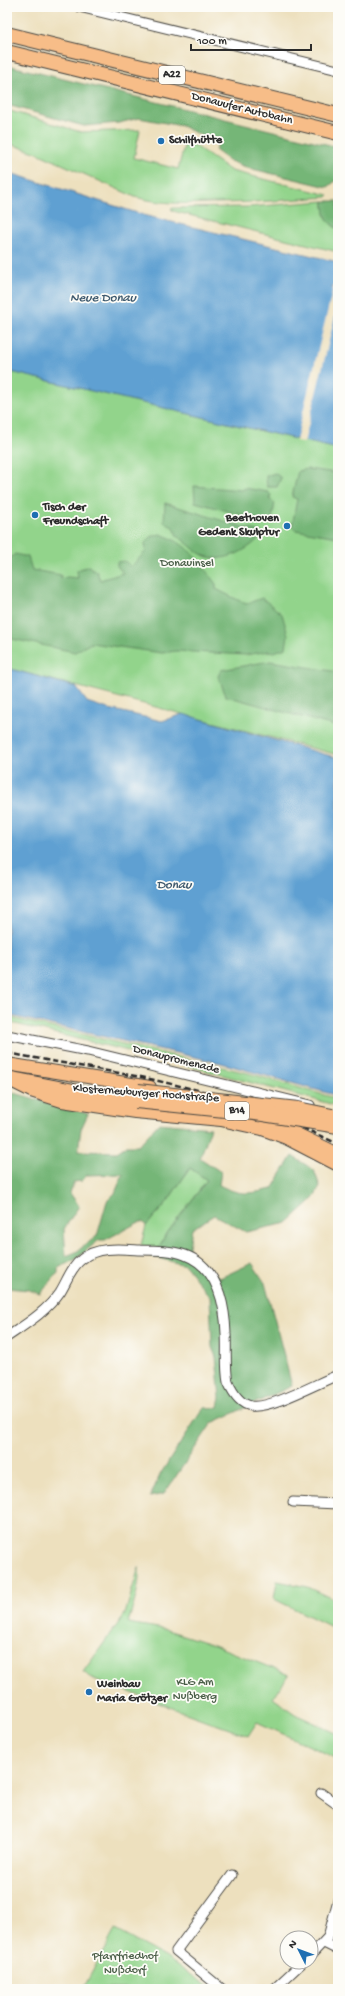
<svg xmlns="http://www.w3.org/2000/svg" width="345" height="1996" font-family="'Gochi Hand',sans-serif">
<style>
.green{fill:#92d48b;stroke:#5e805b}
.forest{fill:#75b677;stroke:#507051;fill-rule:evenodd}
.water{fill:#5ea0d2;stroke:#44667e}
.pier{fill:#ede0be}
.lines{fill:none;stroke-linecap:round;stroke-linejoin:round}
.minor-casing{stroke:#484641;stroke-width:11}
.major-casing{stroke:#484641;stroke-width:14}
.highway-casing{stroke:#484641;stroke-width:16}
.minor{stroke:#fff;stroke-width:9}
.major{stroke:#f7bd88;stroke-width:12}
.highway{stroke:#f7bd88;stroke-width:14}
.rail{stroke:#2b2b2b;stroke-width:2.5;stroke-dasharray:6 3;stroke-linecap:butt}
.highway-bridge-casing{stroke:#484641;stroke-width:16;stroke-linecap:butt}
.highway-bridge{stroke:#f7bd88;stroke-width:14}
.poi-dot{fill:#1f6fb2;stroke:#fdfcf7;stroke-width:1.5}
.labels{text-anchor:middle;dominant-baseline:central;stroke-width:3.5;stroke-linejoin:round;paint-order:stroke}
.shield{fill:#fdfcf7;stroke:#6a6a68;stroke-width:1}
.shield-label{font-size:11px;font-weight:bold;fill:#2b2b2b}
.street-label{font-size:12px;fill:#2b2b2b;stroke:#fdfcf7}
.poi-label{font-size:12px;font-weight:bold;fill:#2b2b2b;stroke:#fdfcf7;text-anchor:start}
.park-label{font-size:12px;fill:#4a5e48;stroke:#fdfcf7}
.water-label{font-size:13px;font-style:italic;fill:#3f5a6e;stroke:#fdfcf7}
</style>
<rect width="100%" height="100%" fill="#fdfcf7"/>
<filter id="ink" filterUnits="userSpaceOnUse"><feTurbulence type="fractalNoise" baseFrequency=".025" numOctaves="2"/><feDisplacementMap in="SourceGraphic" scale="8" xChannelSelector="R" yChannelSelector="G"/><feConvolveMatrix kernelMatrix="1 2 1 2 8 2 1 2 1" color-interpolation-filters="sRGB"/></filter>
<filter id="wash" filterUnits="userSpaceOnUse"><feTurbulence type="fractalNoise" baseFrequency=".012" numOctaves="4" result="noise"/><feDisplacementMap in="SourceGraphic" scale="16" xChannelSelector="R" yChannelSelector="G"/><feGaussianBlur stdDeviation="0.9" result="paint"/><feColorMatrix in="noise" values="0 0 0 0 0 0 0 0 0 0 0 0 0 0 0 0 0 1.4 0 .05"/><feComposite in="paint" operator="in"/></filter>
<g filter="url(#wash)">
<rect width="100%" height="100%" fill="#ede0be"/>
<g class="green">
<path d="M7,110L81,132L140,130L134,158L178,169L185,143L194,145L231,171L329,195L327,197C288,200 250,203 211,203C185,204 160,204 135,197L35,152L7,143Z"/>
<path d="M324,201C324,215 326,222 338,229V252L173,211L171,209L173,208L249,207Z"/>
<polygon points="7,371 338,449 338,755 7,668"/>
<polygon points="7,1017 248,1073 338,1099 338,1106 170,1061 7,1022"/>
<polygon points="190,1168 207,1180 165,1236 158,1249 141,1245 146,1226 167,1202"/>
<path d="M139,1567C140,1588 134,1603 128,1623L164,1629L214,1645L289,1675L273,1698L295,1714L338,1734V1759L257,1722L248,1736L94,1679L83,1672L125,1614Z"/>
<polygon points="277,1581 308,1587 338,1601 338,1630 274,1599"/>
<polygon points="115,1930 165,1957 212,1989 87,1989 84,1987"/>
</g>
<g class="forest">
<polygon points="7,65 338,147 338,179 328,187 248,168 230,161 215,150 219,142 216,138 206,138 182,126 139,118 119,123 84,126 7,105"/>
<path d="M324,201H338V229C326,222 324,215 324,201Z"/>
<polygon points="307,469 338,473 338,537 295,530 292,527 297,499 292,497 298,471"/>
<polygon points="275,473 281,478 277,487 267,487 266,476"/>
<polygon points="194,486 242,490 245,488 268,492 271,495 269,499 275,503 272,519 264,521 195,502"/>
<path d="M165,503L263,533C251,550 221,566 201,554C192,549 186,541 177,536L174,528L164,522Z"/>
<path d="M160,534C190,544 198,561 216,584V589L246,604L262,598L282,614L288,635L286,648L274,652L269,651L246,655L176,651L162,653L91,643L75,652L7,638V563H10L8,560L15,554L28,557L32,570L61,575V579L67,577L78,578L77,570L89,566L97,572L100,580L123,573L117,566V562L125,561L131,567L146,551L145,543L151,537Z"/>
<polygon points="270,661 338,672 338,727 226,696 218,676 221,670"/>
<path d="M7,1091L88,1114L81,1129L78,1151L117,1152L126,1146H138L159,1123L211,1128L200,1158L221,1172L219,1185C241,1196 248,1194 272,1189L292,1156L314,1170L320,1187L311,1201L287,1223L246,1232L214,1215L192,1229L188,1252L220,1278L252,1263L265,1283L292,1386L212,1423L164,1494L150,1497L161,1473L204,1407L210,1409L218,1407L220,1398L216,1357L212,1347L210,1297L185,1265L150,1256L158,1249L165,1236L207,1180L190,1168L167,1202L146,1226L143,1222H139L105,1240H99L76,1259L58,1268V1273L40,1294L29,1290L7,1288ZM123,1174L115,1193L107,1201L97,1236L76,1252L66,1256L64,1229L79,1206L70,1193L74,1182L82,1181L87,1175Z"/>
</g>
<g class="water">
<polygon points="7,172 147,216 338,262 338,288 331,287 338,290 338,449 7,371"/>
<polygon points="7,668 76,687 87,702 105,708 162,721 183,714 338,758 338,1096 221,1063 7,1015"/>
</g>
<polygon class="pier" points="338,268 338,304 310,418 304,443 296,441"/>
</g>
<g filter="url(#ink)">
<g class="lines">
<defs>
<g id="minor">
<polyline points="79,7 338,70"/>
<polyline points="7,1035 88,1051 310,1105"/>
<path d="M7,1337C26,1324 47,1311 60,1292C67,1281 71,1267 82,1259C97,1246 122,1249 140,1250C155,1250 172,1250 185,1255C218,1267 225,1304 226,1334C227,1349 225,1367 228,1382C232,1391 240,1404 251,1406C271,1409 317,1383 338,1375"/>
<polyline points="293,1502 338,1504"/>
<polyline points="321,1793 338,1805"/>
<polyline points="324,1943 338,1950"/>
<polyline points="311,1955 328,1937 338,1900"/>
<polyline points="222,1989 176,1951 232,1875"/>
<polyline points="274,1989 303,1962"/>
</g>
<g id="major">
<polyline points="7,1064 150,1087"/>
<polyline points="13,1082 31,1091 62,1101 135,1112 221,1120 262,1129 286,1138 338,1165"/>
<polyline points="260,1116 338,1154"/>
</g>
<g id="highway">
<polyline points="7,34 338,115"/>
<polyline points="7,52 338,133"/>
<polyline points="7,1078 105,1097 136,1101"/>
</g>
</defs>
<use href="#minor" class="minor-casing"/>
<use href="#major" class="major-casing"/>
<use href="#highway" class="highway-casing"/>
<use href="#minor" class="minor"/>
<use href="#major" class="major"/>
<use href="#highway" class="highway"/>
<polyline class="rail" points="7,1053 141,1077 211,1093 243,1102 271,1113 338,1144"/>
<defs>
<g id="highway-bridge">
<polyline points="138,1091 298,1109 332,1116"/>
<polyline points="136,1101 263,1114 338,1126"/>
</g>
</defs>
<use href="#highway-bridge" class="highway-bridge-casing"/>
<use href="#highway-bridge" class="highway-bridge"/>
</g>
</g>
<g class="poi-dot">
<circle cx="161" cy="141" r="4"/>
<circle cx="35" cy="515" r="4"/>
<circle cx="287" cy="526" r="4"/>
<circle cx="89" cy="1692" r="4"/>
</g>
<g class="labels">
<g class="shield">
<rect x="159" y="66" width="26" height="18" rx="3"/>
<rect x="225" y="1102" width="24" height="18" rx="3"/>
</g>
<g class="shield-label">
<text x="172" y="75">A22</text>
<text x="237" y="1111">B14</text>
</g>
<g class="street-label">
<text transform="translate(242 109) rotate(14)">Donauufer Autobahn</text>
<text transform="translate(176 1060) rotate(14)">Donaupromenade</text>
<text transform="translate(146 1094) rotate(4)">Klosterneuburger Hochstraße</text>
</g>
<g class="poi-label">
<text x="169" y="141">Schilfhütte</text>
<text x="43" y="508">Tisch der<tspan x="43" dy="14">Freundschaft</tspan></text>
<text x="279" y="519" text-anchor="end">Beethoven<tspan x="279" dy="14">Gedenk Skulptur</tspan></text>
<text x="97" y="1685">Weinbau<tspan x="97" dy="14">Maria Grötzer</tspan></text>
</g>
<g class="park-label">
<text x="187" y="564">Donauinsel</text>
<text x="195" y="1683">KLG Am<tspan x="195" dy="14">Nußberg</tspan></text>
<text x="125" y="1957">Pfarrfriedhof<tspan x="125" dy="14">Nußdorf</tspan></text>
</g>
<g class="water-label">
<text x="103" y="298">Neue Donau</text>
<text x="174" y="885">Donau</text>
</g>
</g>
<rect width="345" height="1996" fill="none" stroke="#fdfcf7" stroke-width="24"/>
<g transform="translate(299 1950) rotate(312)"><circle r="19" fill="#fdfcf7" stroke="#a9a8a5"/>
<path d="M0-3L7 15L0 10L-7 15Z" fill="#1f6fb2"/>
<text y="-6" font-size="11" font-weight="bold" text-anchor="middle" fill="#2b2b2b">N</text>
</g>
<path d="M191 44v6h120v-6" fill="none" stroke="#2b2b2b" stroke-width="2"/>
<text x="197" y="44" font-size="12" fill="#2b2b2b" stroke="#fdfcf7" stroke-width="3" paint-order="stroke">100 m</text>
</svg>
